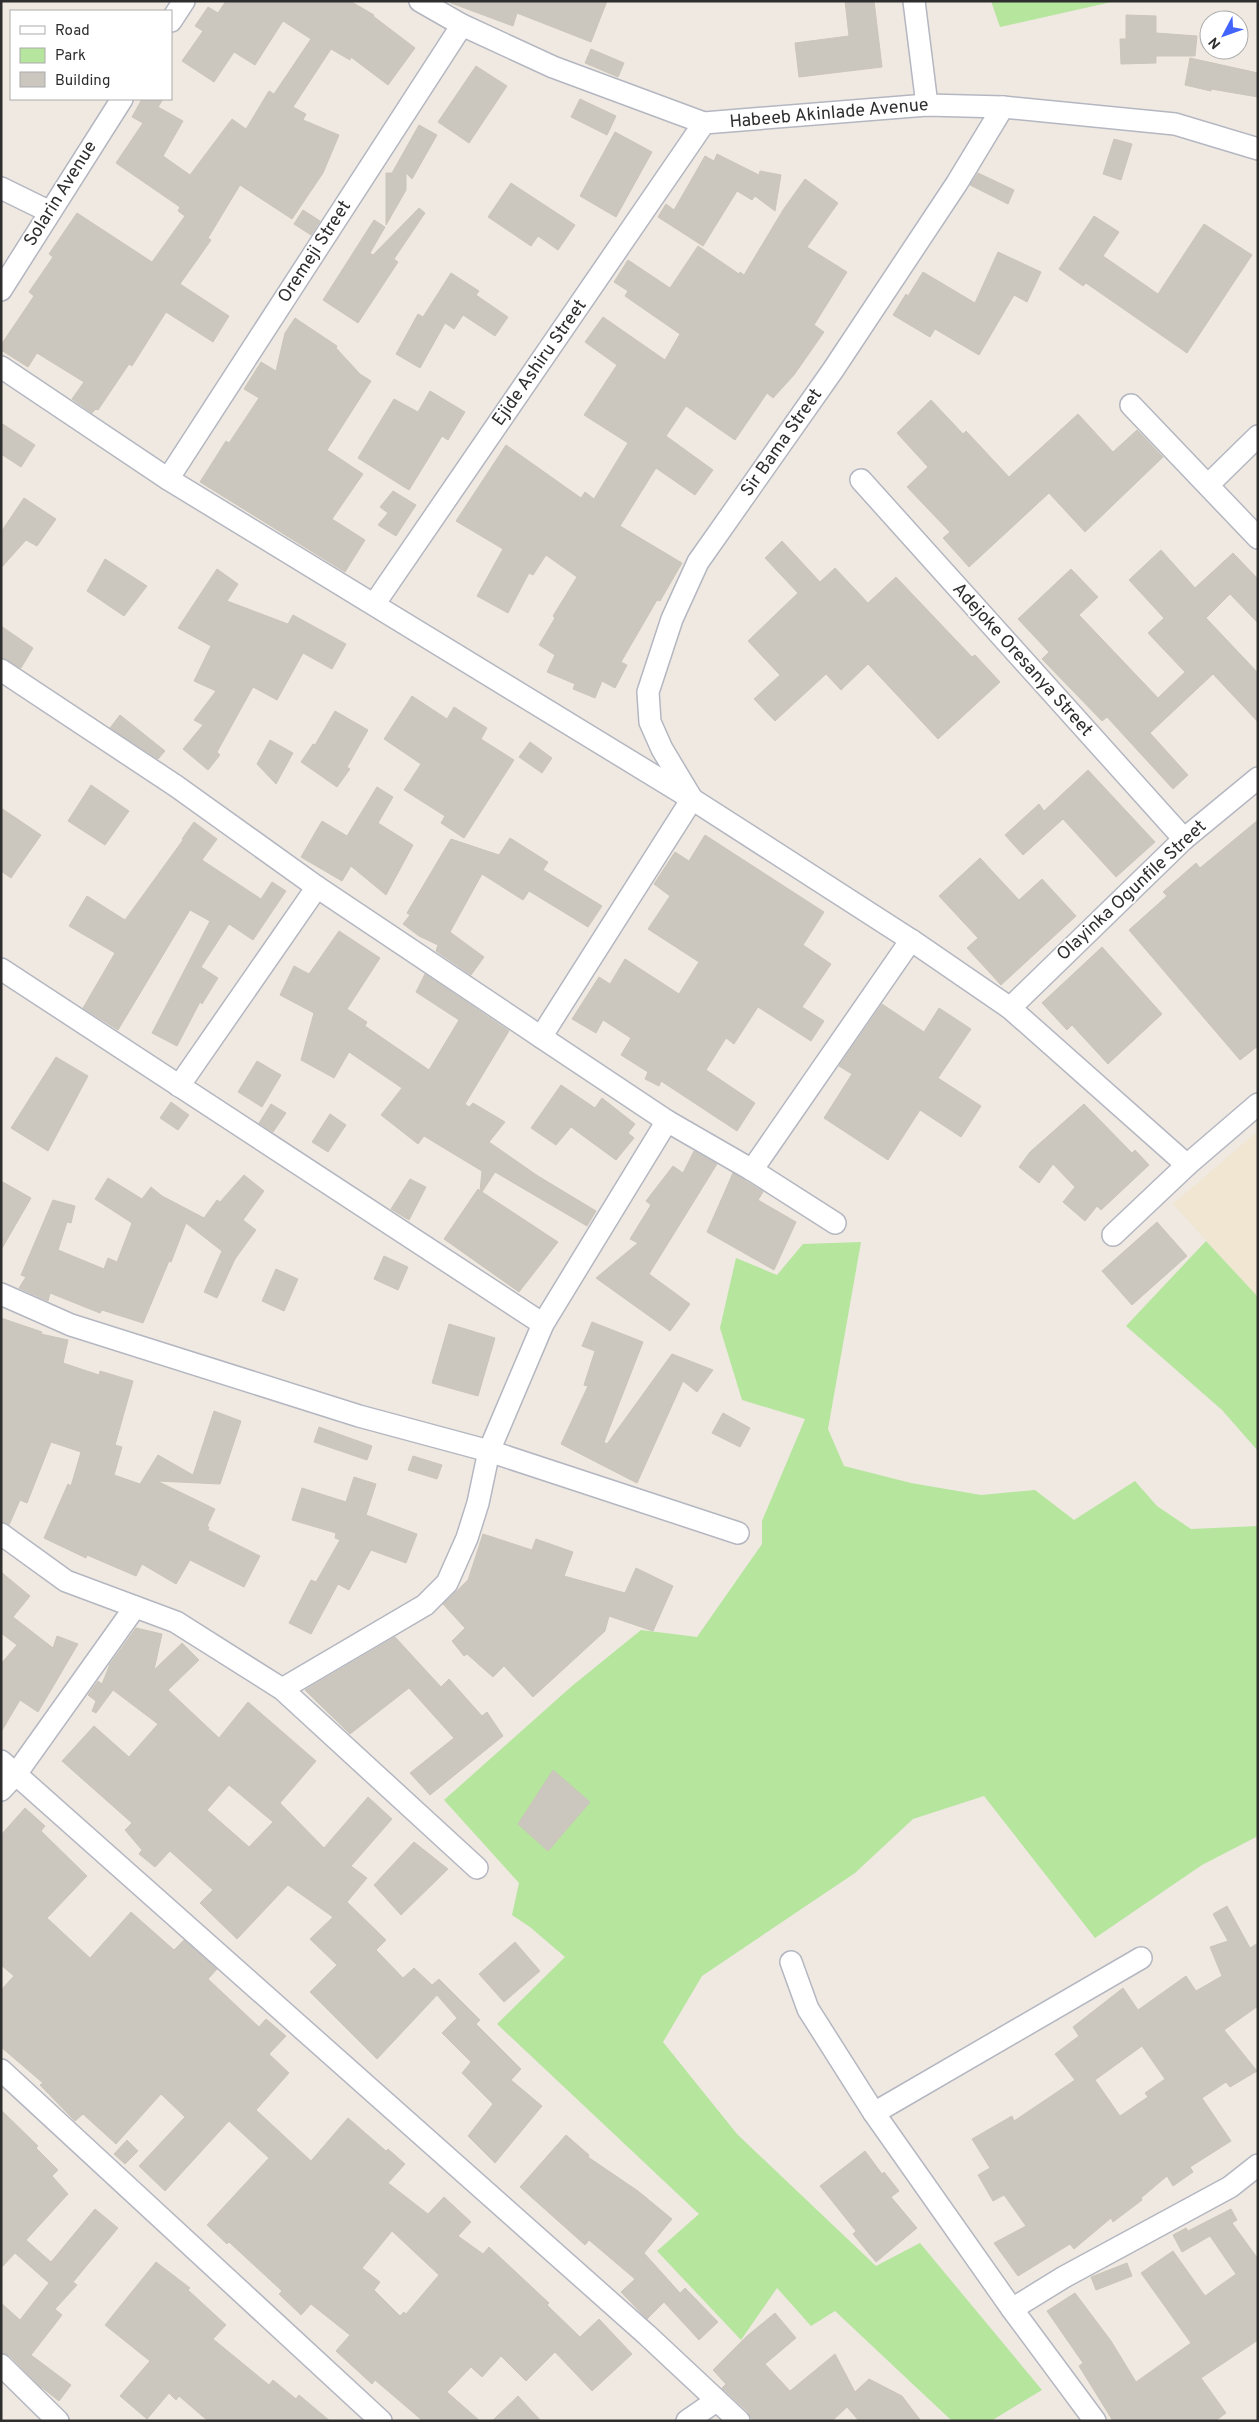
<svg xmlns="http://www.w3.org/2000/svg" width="1259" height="2422" font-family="Overpass,sans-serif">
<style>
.education{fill:#f0e6d1}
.green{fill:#b6e59e}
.building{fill:#cbc7bf;stroke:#cbc5ba;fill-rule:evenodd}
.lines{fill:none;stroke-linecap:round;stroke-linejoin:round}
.minor-casing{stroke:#b4b7c1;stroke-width:24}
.minor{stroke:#fff;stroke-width:21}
.labels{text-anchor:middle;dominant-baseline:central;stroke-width:4;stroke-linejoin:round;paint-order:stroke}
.street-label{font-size:18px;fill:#2e2e2e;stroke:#fff}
</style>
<rect width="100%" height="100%" fill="#efe9e1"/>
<polygon class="education" points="1258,1131 1258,1297 1173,1204"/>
<g class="green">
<polygon points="991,1 1116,1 1000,27"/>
<polygon points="1206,1241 1258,1297 1258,1451 1222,1410 1126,1326"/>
<polygon points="861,1242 828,1429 844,1466 911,1483 981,1495 1035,1490 1074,1520 1135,1481 1157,1506 1191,1529 1258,1526 1258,1836 1202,1865 1095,1938 984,1796 913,1819 855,1873 702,1976 663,2042 737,2134 876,2266 920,2243 1042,2390 991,2421 952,2421 835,2311 811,2326 777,2288 741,2340 657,2251 699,2214 497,2024 565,1957 530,1927 512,1915 519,1883 444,1800 572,1686 641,1630 697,1637 762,1544 762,1521 805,1419 742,1400 720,1328 736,1258 777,1275 803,1244"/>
</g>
<g class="building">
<polygon points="226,1 350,1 374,15 373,16 415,48 388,85 351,57 350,60 331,49 293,107 306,114 303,120 339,135 323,173 292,219 240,185 208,238 211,240 180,284 229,316 213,342 166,312 132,366 129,364 98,410 96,409 92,413 72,399 84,382 37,353 28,367 1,350 1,345 34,296 29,292 53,257 49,254 77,213 152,262 185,216 178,211 180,207 116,163 143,123 132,117 142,99 163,99 158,107 183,121 163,156 190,175 232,119 246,129 269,91 274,94 311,39 283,21 255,65 234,52 214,82 182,61 203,31 195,26 208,7 218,13"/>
<polygon points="451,1 607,1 591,42 517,13 513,26 451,3"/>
<polygon points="845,1 874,1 882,67 799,77 795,43 849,36"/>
<polygon points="1126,15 1156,16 1156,33 1197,36 1195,56 1156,56 1156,63 1121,64 1120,39 1126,39"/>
<polygon points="591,49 624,63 618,77 585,63"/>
<polygon points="1190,58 1258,73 1258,97 1211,89 1211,91 1185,85"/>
<polygon points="476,66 507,86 469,143 438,122"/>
<polygon points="580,99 616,116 607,135 571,117"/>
<polygon points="419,125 437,135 412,179 406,173 406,190 386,225 386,173 392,173"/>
<polygon points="615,132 652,152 616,217 580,196"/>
<polygon points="1114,139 1132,144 1121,180 1103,174"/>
<polygon points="717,154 759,175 760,171 781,175 775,211 755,196 752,200 737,191 703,246 658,217 666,204 674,210 705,156 714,161"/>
<polygon points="978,173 1014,190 1008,204 970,185"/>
<polygon points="805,179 838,203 807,247 847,272 814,325 824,332 794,375 773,398 767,393 735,440 686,406 666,436 713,470 695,495 656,468 620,526 682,563 660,601 657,600 621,662 627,665 615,688 602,681 595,698 573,689 575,684 547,672 555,655 539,645 555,618 553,616 577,577 546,555 533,575 529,573 508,613 477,596 503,549 456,521 506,445 581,498 585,492 594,499 628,443 584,415 617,365 585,342 603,317 665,360 680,334 625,296 628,291 614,282 628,260 670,288 698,246 739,274 740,272 744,275 783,210"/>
<polygon points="511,183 575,225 558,250 538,236 531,246 488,217"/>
<polygon points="419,208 425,213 394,259 398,262 358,323 323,300 374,220 385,227 370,253 373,255"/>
<polygon points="303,210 320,221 311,235 294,224"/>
<polygon points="1094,216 1119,232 1103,256 1158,294 1204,224 1252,255 1187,353 1086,283 1083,286 1059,269"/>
<polygon points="998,252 1041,272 1027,302 1014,295 979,355 935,329 930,337 893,315 906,294 908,296 923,272 975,303"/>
<polygon points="451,273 479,291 476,295 508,317 495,336 463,315 454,329 445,323 420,368 396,354 418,314 423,317"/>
<polygon points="295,318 337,346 336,348 360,374 371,381 327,450 363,474 332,519 365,540 345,572 200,482 226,441 229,443 259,398 244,389 261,362 276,371 285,333"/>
<polygon points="430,391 465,412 448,440 442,436 409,490 358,458 394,399 418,412"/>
<polygon points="931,400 963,434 966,431 1009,477 1078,414 1113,452 1137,430 1163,457 1085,532 1049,493 969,567 943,538 950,532 907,487 928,467 897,433"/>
<polygon points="1,423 35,445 21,467 1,454"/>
<polygon points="393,491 416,505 396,536 378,525 388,513 380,507"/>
<polygon points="24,498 56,519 37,546 26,540 1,568 1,532"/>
<polygon points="782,541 820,582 835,568 868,603 896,577 972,657 975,655 1000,682 938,739 868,664 841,690 826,674 775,721 754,699 780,675 748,641 798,593 765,558"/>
<polygon points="1161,550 1195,588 1233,553 1258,579 1258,623 1230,594 1206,618 1258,673 1258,722 1213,674 1150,733 1188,775 1173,789 1107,717 1102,721 1042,659 1049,652 1018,619 1071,569 1098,597 1079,615 1158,698 1185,672 1148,633 1164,618 1129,580"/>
<polygon points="105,559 147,586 124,616 87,591"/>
<polygon points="217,569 238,584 227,601 288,624 293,615 346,644 332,669 303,653 277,700 253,687 217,752 220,755 208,770 183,749 203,725 194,720 216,691 194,681 211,646 178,628"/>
<polygon points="1,626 33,648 21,668 1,658"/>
<polygon points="412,696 447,719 454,707 487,728 481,739 514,760 464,838 441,823 445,816 404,790 421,764 384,739"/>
<polygon points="335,711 368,730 347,767 350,769 337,787 301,762 313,744 315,745"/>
<polygon points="120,715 165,751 158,759 110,728"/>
<polygon points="270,740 293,753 276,784 257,764"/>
<polygon points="530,742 552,758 542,773 519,757"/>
<polygon points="1088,770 1155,842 1116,877 1063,819 1023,855 1005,835 1039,804 1044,811"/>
<polygon points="91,785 129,811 105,845 68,821"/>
<polygon points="377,787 393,797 378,823 413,845 386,895 351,866 342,881 301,857 322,821 347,836"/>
<polygon points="1,808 41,835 11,878 1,871"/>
<polygon points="1258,820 1258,1046 1240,1060 1129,930 1167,896 1163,892 1196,863 1200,868"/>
<polygon points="194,822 217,839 202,860 261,899 272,882 286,891 253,940 229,924 201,967 218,978 202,1004 200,1002 177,1046 152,1033 210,921 190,910 118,1030 83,1008 115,953 69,926 87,896 125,920 183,840 182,839"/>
<polygon points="705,835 824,912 803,945 831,964 802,1007 824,1021 811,1041 758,1007 734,1044 726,1038 706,1070 755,1103 737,1131 661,1081 659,1086 645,1079 648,1072 621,1055 631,1038 603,1020 596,1033 572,1019 599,977 610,984 625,959 679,994 699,962 648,929 670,896 654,884 675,852 689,861"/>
<polygon points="510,838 548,862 543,870 602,906 588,927 529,891 523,900 482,874 450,932 484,957 471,975 436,951 438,945 419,936 403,924 410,915 407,913 451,839 499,855"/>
<polygon points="980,858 1019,900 1042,879 1076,916 1001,985 967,948 978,938 939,896"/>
<polygon points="339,931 380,958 347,1009 367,1022 365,1026 429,1070 459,1020 416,992 425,974 509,1031 465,1104 469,1107 473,1103 505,1122 489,1142 538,1176 596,1211 587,1226 495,1172 482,1192 558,1242 519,1292 444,1239 478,1189 480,1191 482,1171 424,1136 418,1144 381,1115 402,1088 349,1052 334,1078 301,1060 314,1013 280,995 294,966 309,974"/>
<polygon points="1102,947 1162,1014 1108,1064 1072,1025 1067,1030 1042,1003"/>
<polygon points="882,1004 924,1032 939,1008 971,1029 938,1078 981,1106 961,1137 920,1110 888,1160 824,1118 852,1074 839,1066"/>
<polygon points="56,1057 88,1076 48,1151 11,1128"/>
<polygon points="257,1061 281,1075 262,1107 238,1092"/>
<polygon points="561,1085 595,1108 602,1098 635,1124 628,1133 634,1138 616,1160 571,1127 556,1145 531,1128"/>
<polygon points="171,1102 189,1115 178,1130 160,1118"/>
<polygon points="271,1104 286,1113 273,1132 259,1123"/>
<polygon points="1084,1104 1132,1153 1135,1150 1149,1165 1101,1210 1097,1206 1085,1221 1063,1202 1075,1187 1053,1164 1039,1183 1019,1167 1030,1152"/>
<polygon points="330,1114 346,1125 328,1152 312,1142"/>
<polygon points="694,1151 717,1164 649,1274 690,1304 670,1331 596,1278 638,1243 630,1239 651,1205 646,1201 673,1166 683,1173"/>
<polygon points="733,1173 763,1192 758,1200 796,1222 774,1270 707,1232"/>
<polygon points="244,1175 264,1191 243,1220 256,1230 235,1259 217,1298 204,1292 222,1251 186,1223 171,1262 169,1261 143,1323 102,1310 100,1313 50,1293 48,1301 19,1288 26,1277 21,1275 53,1200 75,1206 71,1223 67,1222 58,1250 104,1269 108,1258 117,1262 132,1223 95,1199 108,1178 142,1199 151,1187 162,1196 204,1218 217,1200 220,1202"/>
<polygon points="410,1179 426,1187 409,1220 391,1209"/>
<polygon points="1,1181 31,1198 1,1250"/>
<polygon points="1157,1222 1187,1256 1132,1305 1102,1271"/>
<polygon points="384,1256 408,1267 398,1290 374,1279"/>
<polygon points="276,1269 298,1279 284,1311 262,1301"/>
<polygon points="1,1318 42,1332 41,1334 68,1340 63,1363 99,1375 100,1371 133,1381 115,1445 122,1447 114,1475 140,1484 158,1455 193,1475 214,1411 241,1421 220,1484 157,1481 215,1509 207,1526 209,1527 208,1530 260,1556 244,1587 190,1560 176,1584 142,1564 136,1576 87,1555 86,1558 44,1538 68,1484 71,1486 81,1452 51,1442 27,1503 20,1500 9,1525 1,1522"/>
<polygon points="592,1322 643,1342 604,1442 607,1444 672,1354 713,1370 697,1392 683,1381 637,1483 561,1444 588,1386 584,1385 595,1351 582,1346"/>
<polygon points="449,1324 495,1338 478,1396 432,1383"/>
<polygon points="723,1413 750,1428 740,1447 712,1433"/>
<polygon points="319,1427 372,1446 367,1460 314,1442"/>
<polygon points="413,1456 442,1465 437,1479 408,1470"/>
<polygon points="354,1477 376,1484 366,1515 417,1534 406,1563 371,1550 349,1590 338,1584 311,1634 289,1623 311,1580 316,1582 340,1540 335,1538 336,1533 292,1520 302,1488 346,1502"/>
<polygon points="483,1534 532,1550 536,1539 573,1552 564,1576 625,1593 636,1568 673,1586 653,1631 609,1616 605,1631 533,1697 504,1666 493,1677 467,1654 464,1656 452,1641 465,1628 443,1604 468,1580"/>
<polygon points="1,1572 30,1596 13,1617 53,1648 57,1636 78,1644 38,1712 20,1700 1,1732 1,1664 17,1645 1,1633"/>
<path d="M136,1628L162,1634L154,1670L182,1643L199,1660L168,1690L219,1738L248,1702L316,1761L280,1803L324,1848L368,1797L392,1819L351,1866L367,1878L347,1902L386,1940L376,1950L403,1978L414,1968L432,1985L439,1979L480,2020L476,2024L521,2069L511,2080L542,2106L495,2163L468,2136L493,2104L462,2073L471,2062L442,2033L457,2018L437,1995L377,2059L310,1992L337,1965L310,1939L333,1917L288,1885L237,1939L200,1903L213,1890L170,1851L155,1867L139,1854L142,1850L125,1830L132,1823L62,1761L94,1726L129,1757L158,1724L113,1690L96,1713L92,1711L96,1701L88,1695L98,1681L102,1684L110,1664ZM229,1785L273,1822L249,1847L207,1810Z"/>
<polygon points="395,1637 441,1687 449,1679 482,1716 487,1712 503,1736 430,1795 410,1773 454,1738 409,1688 350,1734 305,1690"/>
<polygon points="553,1770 590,1802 548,1851 518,1824"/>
<path d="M25,1808L45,1826L41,1831L87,1876L47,1918L90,1958L131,1912L174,1950L184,1940L217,1969L208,1979L259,2027L266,2019L286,2036L269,2054L289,2073L256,2110L311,2161L348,2118L386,2151L388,2149L405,2164L388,2183L428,2214L444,2197L471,2222L458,2236L483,2254L489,2247L549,2303L547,2305L580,2337L599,2319L632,2354L592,2391L555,2352L526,2381L501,2356L482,2377L471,2367L447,2392L480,2421H423L375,2380L372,2384L336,2351L350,2335L311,2304L301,2315L279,2294L282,2291L229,2242L227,2244L207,2225L269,2158L229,2121L165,2191L139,2166L185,2117L161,2094L116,2144L83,2114L75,2121L40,2085L43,2083L1,2047V1990L14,1976L1,1965V1835ZM392,2231L439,2275L406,2314L404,2312L400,2316L374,2290L380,2282L362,2268Z"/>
<polygon points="414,1842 448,1869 401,1915 374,1885"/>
<path d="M1227,1906L1250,1948L1258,1943V2006L1224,2030L1257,2071L1230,2087L1226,2082L1202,2098L1231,2141L1190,2167L1193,2172L1173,2186L1167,2176L1141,2198L1142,2200L1113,2222L1111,2218L1074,2249L1070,2244L1018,2276L994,2243L1026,2226L1004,2195L993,2201L978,2175L990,2168L972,2139L1012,2116L1014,2121L1075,2080L1055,2054L1079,2036L1073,2027L1123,1988L1138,2010L1186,1976L1196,1991L1222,1976L1210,1947L1228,1941L1213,1914ZM1142,2046L1165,2079L1145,2093L1148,2097L1120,2116L1095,2080Z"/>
<polygon points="515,1942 540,1971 504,2002 479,1974"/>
<polygon points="1,2110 38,2146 36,2148 58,2170 52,2176 68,2194 26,2240 51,2262 95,2209 118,2228 73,2282 77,2285 55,2309 62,2315 31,2355 71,2385 59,2401 40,2386 10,2356 1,2353 1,2303 20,2320 49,2283 15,2253 1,2268"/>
<polygon points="566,2135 589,2155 588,2157 638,2191 672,2219 644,2253 680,2293 685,2288 718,2322 699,2340 664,2302 647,2319 621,2292 635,2279 589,2240 585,2245 520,2187"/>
<polygon points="127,2140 138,2151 125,2164 114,2154"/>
<polygon points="865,2151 882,2174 884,2172 899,2191 891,2197 917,2228 876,2262 853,2234 856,2231 820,2186"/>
<polygon points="1231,2209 1237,2220 1232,2223 1258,2259 1258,2340 1201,2378 1226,2413 1215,2421 1113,2421 1079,2366 1083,2363 1047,2311 1075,2293 1111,2341 1136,2382 1191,2343 1141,2273 1173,2251 1205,2296 1236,2274 1210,2236 1182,2252 1173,2235 1186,2228 1188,2231"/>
<polygon points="156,2262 190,2288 188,2290 226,2325 213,2339 269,2385 273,2380 296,2399 299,2395 330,2421 208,2421 179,2396 176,2400 169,2393 147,2419 120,2396 150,2361 105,2325"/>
<polygon points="1127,2263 1132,2276 1096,2290 1091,2277"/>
<polygon points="775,2313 796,2338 765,2364 790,2391 835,2354 855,2392 869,2379 902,2396 921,2421 859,2421 847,2407 832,2421 753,2421 748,2412 722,2388 726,2384 713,2370 747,2336"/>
<polygon points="518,2396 541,2421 492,2421"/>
</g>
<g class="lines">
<defs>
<g id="minor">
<polyline points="420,1 462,25 553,67 704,123 927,105 1003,107 1175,124 1258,149"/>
<polyline points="914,1 927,105"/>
<polyline points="171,21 184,1"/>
<polyline points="1,188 50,212"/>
<polyline points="1,290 122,99"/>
<polyline points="1,367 168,479 692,799 911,940 1010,1008 1187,1165"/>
<polyline points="1131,405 1258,538"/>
<polyline points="168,479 462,25"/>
<polyline points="861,480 1184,839"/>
<polyline points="1208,485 1258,436"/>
<polyline points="375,603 704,123"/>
<polyline points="1,670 176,786 317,887 541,1037 667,1121 752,1170 835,1223"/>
<polyline points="1,969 543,1324"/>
<polyline points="1010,1008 1184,839 1258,778"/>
<polyline points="541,1037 692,799 662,749 650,722 648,692 672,619 698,562 833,370 957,183 1003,107"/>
<polyline points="179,1086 317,887"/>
<polyline points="752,1170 911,940"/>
<polyline points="1113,1235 1187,1165 1258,1104"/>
<polyline points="1,1294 71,1325 359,1416 489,1451 738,1533"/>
<polyline points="1,1534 66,1581 176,1622 282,1689 477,1868"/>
<polyline points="282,1689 425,1605 447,1583 467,1538 478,1503 489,1451 543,1324 667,1121"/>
<polyline points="1,1761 647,2335 739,2421"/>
<polyline points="1,1790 16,1774 135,1607"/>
<polyline points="791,1962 808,2009 874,2113 1012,2309 1095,2421"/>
<polyline points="1,2070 381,2421"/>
<polyline points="874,2113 1141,1958"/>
<polyline points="1012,2309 1064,2277 1230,2187 1258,2165"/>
<polyline points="1,2365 58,2421"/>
<polyline points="687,2421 716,2401"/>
</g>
</defs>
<use href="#minor" class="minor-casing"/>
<use href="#minor" class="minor"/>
</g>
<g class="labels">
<g class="street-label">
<text transform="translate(829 114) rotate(-5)">Habeeb Akinlade Avenue</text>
<text transform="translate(61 194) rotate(-58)">Solarin Avenue</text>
<text transform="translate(315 252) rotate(-57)">Oremeji Street</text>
<text transform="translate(540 363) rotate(-55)">Ejide Ashiru Street</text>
<text transform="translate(782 443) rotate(-55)">Sir Bama Street</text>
<text transform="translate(1022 660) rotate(48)">Adejoke Oresanya Street</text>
<text transform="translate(1132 891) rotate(-43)">Olayinka Ogunfile Street</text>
</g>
</g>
<rect width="1259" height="2422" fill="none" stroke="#2e2e2e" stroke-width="5"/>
<rect x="10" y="10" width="162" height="90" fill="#ffffff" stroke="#ababab"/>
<rect x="20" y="26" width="25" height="8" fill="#ffffff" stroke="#ababab"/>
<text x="55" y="35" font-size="15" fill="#2e2e2e">Road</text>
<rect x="20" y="48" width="25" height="15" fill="#b6e59e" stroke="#ababab"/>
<text x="55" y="60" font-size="15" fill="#2e2e2e">Park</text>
<rect x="20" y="72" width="25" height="15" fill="#cbc7bf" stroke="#ababab"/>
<text x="55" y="85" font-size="15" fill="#2e2e2e">Building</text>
<g transform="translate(1224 35) rotate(229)"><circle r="24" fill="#ffffff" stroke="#ababab"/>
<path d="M0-4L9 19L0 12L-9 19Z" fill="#4264fb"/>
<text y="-8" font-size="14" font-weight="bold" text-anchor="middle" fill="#2e2e2e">N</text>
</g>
</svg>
